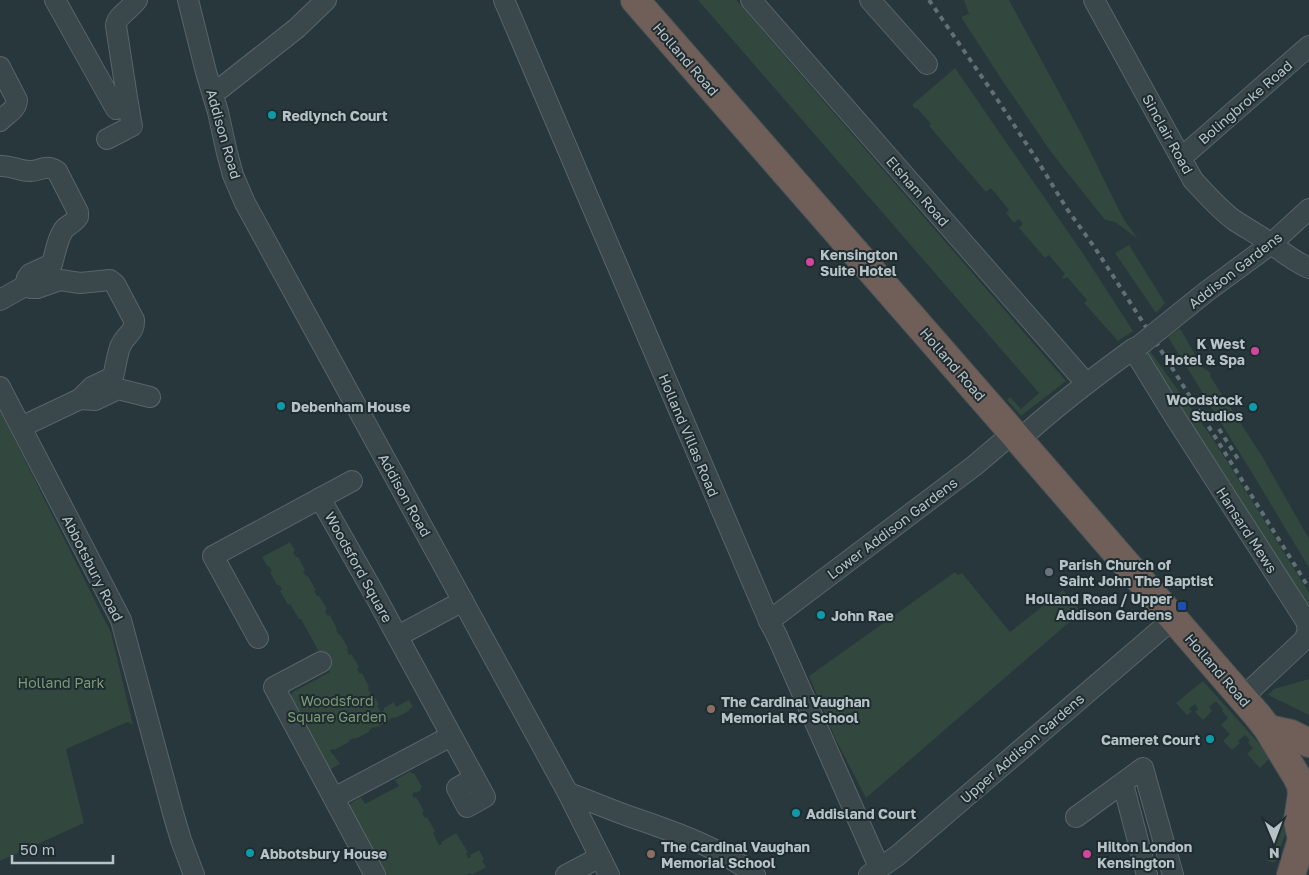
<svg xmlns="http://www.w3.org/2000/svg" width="1309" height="875" font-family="'Golos Text',sans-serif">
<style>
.green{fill:#32473e}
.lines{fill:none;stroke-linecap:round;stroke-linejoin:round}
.minor-casing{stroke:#586569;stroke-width:22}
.highway-casing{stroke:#455256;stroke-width:30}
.minor{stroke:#3a474b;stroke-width:20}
.highway{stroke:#705e58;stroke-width:28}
.rail{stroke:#617075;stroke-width:4;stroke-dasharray:5 5;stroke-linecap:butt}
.minor-bridge-casing{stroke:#586569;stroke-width:22;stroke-linecap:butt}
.minor-bridge{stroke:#3a474b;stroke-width:20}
.culture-dot{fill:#0f9aa8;stroke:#1f2c30;stroke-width:2}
.hotel-dot{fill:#d1479c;stroke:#1f2c30;stroke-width:2}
.worship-dot{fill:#6b7280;stroke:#1f2c30;stroke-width:2}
.transit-dot{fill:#1a4fb4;stroke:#1f2c30;stroke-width:2}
.education-dot{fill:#8d6e63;stroke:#1f2c30;stroke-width:2}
.labels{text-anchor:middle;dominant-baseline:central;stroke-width:4;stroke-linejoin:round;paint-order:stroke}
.street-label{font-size:14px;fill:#b6c2c6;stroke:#1f2c30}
.poi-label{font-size:14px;font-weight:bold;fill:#b6c2c6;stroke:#1f2c30;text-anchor:start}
.park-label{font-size:14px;fill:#7c9a77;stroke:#1f2c30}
</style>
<rect width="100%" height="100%" fill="#27373b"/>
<g class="green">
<polygon points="698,0 736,0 1066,381 1021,416 1007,400 1010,397 1021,409 1039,393"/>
<polygon points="964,0 1009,0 1082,135 1123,218 1138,239 1115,222 1105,220 1051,152 1002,80 961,17 969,14"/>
<polygon points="955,68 1084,255 1133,331 1118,341 1084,303 1087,300 1067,277 1064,279 1062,277 1065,274 1049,255 1045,258 1019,228 1023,224 1019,219 1014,223 1006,213 1009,210 991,188 986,192 929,126 931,124 917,108 915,109 912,105"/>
<polygon points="1129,245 1165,303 1156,313 1115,253"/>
<polygon points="1180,328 1202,367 1211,373 1210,376 1262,456 1309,539 1309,568 1249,468 1168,337"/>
<polygon points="1150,351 1211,436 1264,520 1309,593 1309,609 1198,434 1141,357"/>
<polygon points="0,410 111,633 133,725 128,722 125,723 66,749 84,823 0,861"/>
<polygon points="290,542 295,550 293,552 296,557 298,557 305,570 303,572 307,577 308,576 316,590 314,591 317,596 319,596 327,609 325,611 328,616 330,615 337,629 336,630 339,635 340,634 348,648 347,650 349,655 351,654 359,667 357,669 360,674 362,673 369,687 368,689 371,694 373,694 379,705 377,706 381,712 384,710 384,708 394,702 396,707 409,700 413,707 409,709 409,711 395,718 394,717 388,720 389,721 375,728 374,727 369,730 369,732 355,739 354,738 349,740 349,742 334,750 334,749 330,750 332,754 333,754 340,764 329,770 291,698 291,695 293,692 330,672 301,619 299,619 290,604 288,605 280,591 282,589 279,585 277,585 270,572 272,571 269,566 267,566 262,557"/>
<polygon points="955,572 958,575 962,573 1010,632 1063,590 1081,612 866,798 835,738 809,676"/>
<polygon points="1309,679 1309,715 1268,695 1274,689"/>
<polygon points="1203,681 1271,757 1260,768 1247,754 1253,748 1248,743 1250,740 1245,735 1238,741 1240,743 1232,750 1223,741 1230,734 1221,725 1228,718 1222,711 1223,709 1216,701 1209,707 1212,711 1203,720 1195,712 1198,709 1195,704 1189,709 1192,711 1187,715 1176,703"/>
<path d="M411,771L412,774L414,773L422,787L420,789L421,790L416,793L415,792L412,794L414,798L416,797L424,811L422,813L425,818L427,817L435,831L433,833L439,845L442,844L441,842L456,833L468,852L466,854L468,858L471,857L470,855L479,850L484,859L482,861L486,867L472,875L470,873L466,875H385L349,807C351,801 357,800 361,797L365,804L399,786L395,780Z"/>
<polygon points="1285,810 1293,813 1275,863 1267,861"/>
</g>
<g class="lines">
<defs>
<g id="minor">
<path d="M55,0L116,109L128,104L116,26C116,16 131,9 137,0"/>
<polyline points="188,0 206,72 218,112 227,153 233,175 245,203 568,793 609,875"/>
<polyline points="504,0 769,621 777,636 879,867"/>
<polyline points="751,0 1086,383"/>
<polyline points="870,0 927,64"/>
<path d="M1094,0L1193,180C1206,194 1219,209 1234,220C1246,228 1259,235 1270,243C1284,253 1293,261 1309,268"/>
<path d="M0,67L17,100C16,111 7,113 0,121"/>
<polyline points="212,91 221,88 297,28 326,0"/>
<polyline points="107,139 132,126 128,104"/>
<polyline points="1181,157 1189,151 1309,46"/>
<path d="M0,166C10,165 19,171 29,171C41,172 44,163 57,171L78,212V217C74,223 70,224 65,228C58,236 55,254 52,264L30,274L27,278L25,286L31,288H37L60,280L80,283L110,280L115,284L134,320C135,333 126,334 121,345C118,350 115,370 113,377L92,387L80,399L95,400L118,389L150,397"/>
<polyline points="0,300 25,286"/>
<polyline points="1160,329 1206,292 1271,244 1309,209"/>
<polyline points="1133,349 1173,414 1306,621 1308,629 1305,639 1242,698"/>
<polyline points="0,387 121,620 173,813 181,840 194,875"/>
<polyline points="21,427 80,399"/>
<path d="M1019,440C1055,407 1093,378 1133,349L1139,346"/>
<polyline points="320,498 371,588 485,797 467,807 457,788 474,778"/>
<polyline points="769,621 974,466 1013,433"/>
<polyline points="398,636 463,601"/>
<polyline points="258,638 213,556 352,481"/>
<polyline points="321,662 274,687 375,875"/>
<polyline points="1123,784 1147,875"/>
<path d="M568,793C591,801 613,811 637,819C678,833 720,848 755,875"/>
<polyline points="334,798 451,736"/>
<polyline points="1076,817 1143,768 1173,875"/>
<polyline points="566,875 600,857"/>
<polyline points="869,875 897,856 1173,619"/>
</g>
<g id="highway">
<polyline points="635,0 999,417 1258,716 1268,729 1297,777 1301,785 1302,794 1298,821 1302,839"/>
<polyline points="1268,729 1291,734 1309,743"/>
<polyline points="1291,875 1302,839 1309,824"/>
</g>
</defs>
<use href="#minor" class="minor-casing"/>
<use href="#highway" class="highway-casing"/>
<use href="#minor" class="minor"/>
<use href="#highway" class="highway"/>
<g class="rail">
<polyline points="929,0 993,93 1039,163 1067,209 1095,248 1164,355 1189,395 1309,588"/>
<polyline points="1219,429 1238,459"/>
</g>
<defs>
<polyline id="minor-bridge" points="1139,346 1160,329"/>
</defs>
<use href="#minor-bridge" class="minor-bridge-casing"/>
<use href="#minor-bridge" class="minor-bridge"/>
</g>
<g class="culture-dot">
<circle cx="272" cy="115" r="5"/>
<circle cx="281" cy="406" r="5"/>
<circle cx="1253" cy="407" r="5"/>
<circle cx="821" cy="615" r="5"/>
<circle cx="1210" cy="739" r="5"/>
<circle cx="796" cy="813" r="5"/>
<circle cx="250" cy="853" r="5"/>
</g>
<g class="hotel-dot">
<circle cx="810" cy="262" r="5"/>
<circle cx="1255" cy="351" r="5"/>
<circle cx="1087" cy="854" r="5"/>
</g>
<circle class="worship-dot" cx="1049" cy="572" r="5"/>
<rect class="transit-dot" x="1177" y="601" width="10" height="10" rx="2.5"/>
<g class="education-dot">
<circle cx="711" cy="709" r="5"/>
<circle cx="651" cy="854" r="5"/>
</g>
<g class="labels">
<g class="street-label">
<text transform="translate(686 59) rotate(49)">Holland Road</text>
<text transform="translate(1245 102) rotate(-41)">Bolingbroke Road</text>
<text transform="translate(224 134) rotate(74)">Addison Road</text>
<text transform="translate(1168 134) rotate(61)">Sinclair Road</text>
<text transform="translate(918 191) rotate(49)">Elsham Road</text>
<text transform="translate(1235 270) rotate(-38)">Addison Gardens</text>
<text transform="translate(953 364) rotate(49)">Holland Road</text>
<text transform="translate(689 435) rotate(67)">Holland Villas Road</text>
<text transform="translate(405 495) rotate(61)">Addison Road</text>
<text transform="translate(892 528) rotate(-37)">Lower Addison Gardens</text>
<text transform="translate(1247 530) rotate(57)">Hansard Mews</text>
<text transform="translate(359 567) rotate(61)">Woodsford Square</text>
<text transform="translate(93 568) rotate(63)">Abbotsbury Road</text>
<text transform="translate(1218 670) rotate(49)">Holland Road</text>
<text transform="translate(1022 748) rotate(-41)">Upper Addison Gardens</text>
</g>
<g class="poi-label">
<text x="282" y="115">Redlynch Court</text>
<text x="820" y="254">Kensington<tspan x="820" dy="16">Suite Hotel</tspan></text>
<text x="1245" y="343" text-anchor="end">K West<tspan x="1245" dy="16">Hotel &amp; Spa</tspan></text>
<text x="1243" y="399" text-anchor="end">Woodstock<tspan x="1243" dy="16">Studios</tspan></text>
<text x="291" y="406">Debenham House</text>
<text x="1059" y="564">Parish Church of<tspan x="1059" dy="16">Saint John The Baptist</tspan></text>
<text x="1172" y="598" text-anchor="end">Holland Road / Upper<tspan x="1172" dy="16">Addison Gardens</tspan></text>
<text x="831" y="615">John Rae</text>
<text x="721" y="701">The Cardinal Vaughan<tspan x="721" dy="16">Memorial RC School</tspan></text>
<text x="1200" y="739" text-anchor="end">Cameret Court</text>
<text x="806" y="813">Addisland Court</text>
<text x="661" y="846">The Cardinal Vaughan<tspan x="661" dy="16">Memorial School</tspan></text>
<text x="1097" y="846">Hilton London<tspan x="1097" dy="16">Kensington</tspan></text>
<text x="260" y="853">Abbotsbury House</text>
</g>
<g class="park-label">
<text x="61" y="682">Holland Park</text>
<text x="337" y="700">Woodsford<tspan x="337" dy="16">Square Garden</tspan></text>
</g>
</g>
<g transform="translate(1274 840) rotate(179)" stroke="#1f2c30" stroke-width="4" paint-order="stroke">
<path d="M0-4L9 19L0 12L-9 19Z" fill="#b6c2c6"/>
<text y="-8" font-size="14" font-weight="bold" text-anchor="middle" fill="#b6c2c6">N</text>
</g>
<path d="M12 855v8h101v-8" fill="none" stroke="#b6c2c6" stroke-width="2.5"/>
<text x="20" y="855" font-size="15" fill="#b6c2c6" stroke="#1f2c30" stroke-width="4" paint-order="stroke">50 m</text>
</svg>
